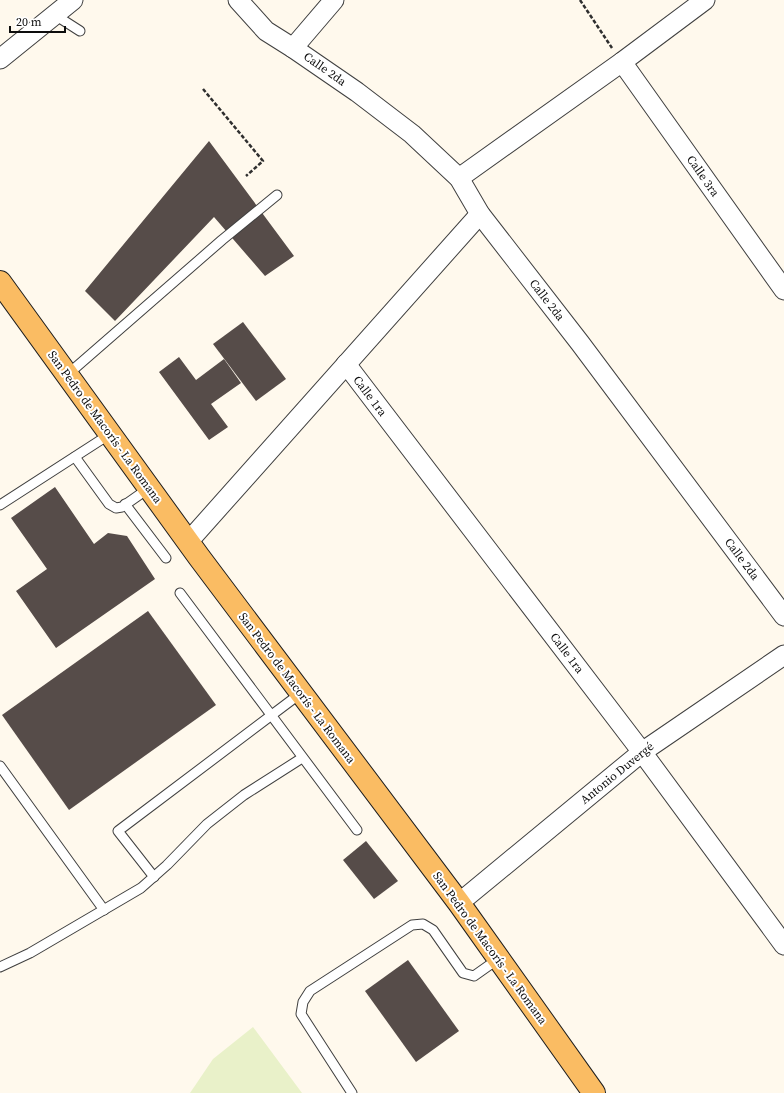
<svg xmlns="http://www.w3.org/2000/svg" width="784" height="1093" font-family="'Source Serif 4',serif">
<style>
.pitch{fill:#e9f1c9}
.building{fill:#564c49}
.lines{fill:none;stroke-linecap:round;stroke-linejoin:round}
.lane-casing{stroke:#404040;stroke-width:11}
.street-casing{stroke:#404040;stroke-width:21}
.primary-casing{stroke:#1e1e1e;stroke-width:24}
.path{stroke:#2f2f2f;stroke-width:2.5;stroke-dasharray:4 2;stroke-linecap:butt}
.lane{stroke:#fff;stroke-width:9}
.street{stroke:#fff;stroke-width:19}
.primary{stroke:#fabc63;stroke-width:22}
.labels{text-anchor:middle;dominant-baseline:central;stroke-width:4;stroke-linejoin:round;paint-order:stroke}
.street-label{font-size:12px;fill:#0d0d0d;stroke:#fff}
</style>
<rect width="100%" height="100%" fill="#fff9ed"/>
<polygon class="pitch" points="253,1027 302,1093 190,1093 213,1059"/>
<g class="building">
<polygon points="209,141 294,256 265,276 214,217 115,321 85,291"/>
<polygon points="243,322 286,379 256,401 213,344"/>
<polygon points="179,357 196,380 224,359 241,383 211,404 228,427 209,440 159,372"/>
<polygon points="55,487 94,544 108,533 127,536 155,579 56,648 16,591 47,569 11,518"/>
<polygon points="148,611 216,705 69,810 2,715"/>
<polygon points="366,841 398,881 374,899 343,860"/>
<polygon points="408,960 459,1031 416,1062 365,991"/>
</g>
<g class="lines">
<defs>
<g id="lane">
<polyline points="55,15 80,31"/>
<polyline points="67,375 222,240 277,195"/>
<polyline points="75,457 109,504 116,508 122,507 149,488"/>
<polyline points="125,504 166,558"/>
<polyline points="0,505 110,434"/>
<polyline points="180,593 357,830"/>
<polyline points="0,766 104,910"/>
<polyline points="154,877 118,831 301,693"/>
<polyline points="0,967 30,953 141,888 167,865 207,824 244,795 302,758"/>
<polyline points="352,1093 301,1014 303,1002 310,991 412,925 423,924 433,930 463,973 474,976 498,959"/>
</g>
<g id="street">
<polyline points="238,0 266,31 293,48 357,92 412,134 459,178 480,214 580,343 784,616"/>
<polyline points="293,48 334,0"/>
<polyline points="0,59 73,0"/>
<polyline points="622,62 784,290"/>
<polyline points="459,178 622,62 705,0"/>
<polyline points="346,364 642,752 784,945"/>
<polyline points="188,542 480,214"/>
<polyline points="459,903 642,752 784,655"/>
</g>
<polyline id="primary" points="0,282 199,557 459,903 594,1093"/>
</defs>
<use href="#lane" class="lane-casing"/>
<use href="#street" class="street-casing"/>
<use href="#primary" class="primary-casing"/>
<g class="path">
<polyline points="580,0 612,48"/>
<polyline points="203,89 263,161 246,176"/>
</g>
<use href="#lane" class="lane"/>
<use href="#street" class="street"/>
<use href="#primary" class="primary"/>
</g>
<g class="labels">
<g class="street-label">
<text transform="translate(325 69) rotate(35)">Calle 2da</text>
<text transform="translate(703 176) rotate(55)">Calle 3ra</text>
<text transform="translate(547 300) rotate(52)">Calle 2da</text>
<text transform="translate(370 396) rotate(53)">Calle 1ra</text>
<text transform="translate(105 427) rotate(54)">San Pedro de Macorís - La Romana</text>
<text transform="translate(742 559) rotate(53)">Calle 2da</text>
<text transform="translate(567 653) rotate(53)">Calle 1ra</text>
<text transform="translate(297 688) rotate(53)">San Pedro de Macorís - La Romana</text>
<text transform="translate(617 773) rotate(-39)">Antonio Duvergé</text>
<text transform="translate(490 948) rotate(54)">San Pedro de Macorís - La Romana</text>
</g>
</g>
<path d="M10 26v6h55v-6" fill="none" stroke="#0d0d0d" stroke-width="2"/>
<text x="16" y="26" font-size="12" fill="#0d0d0d" stroke="#ffffff" stroke-width="3" paint-order="stroke">20 m</text>
</svg>
